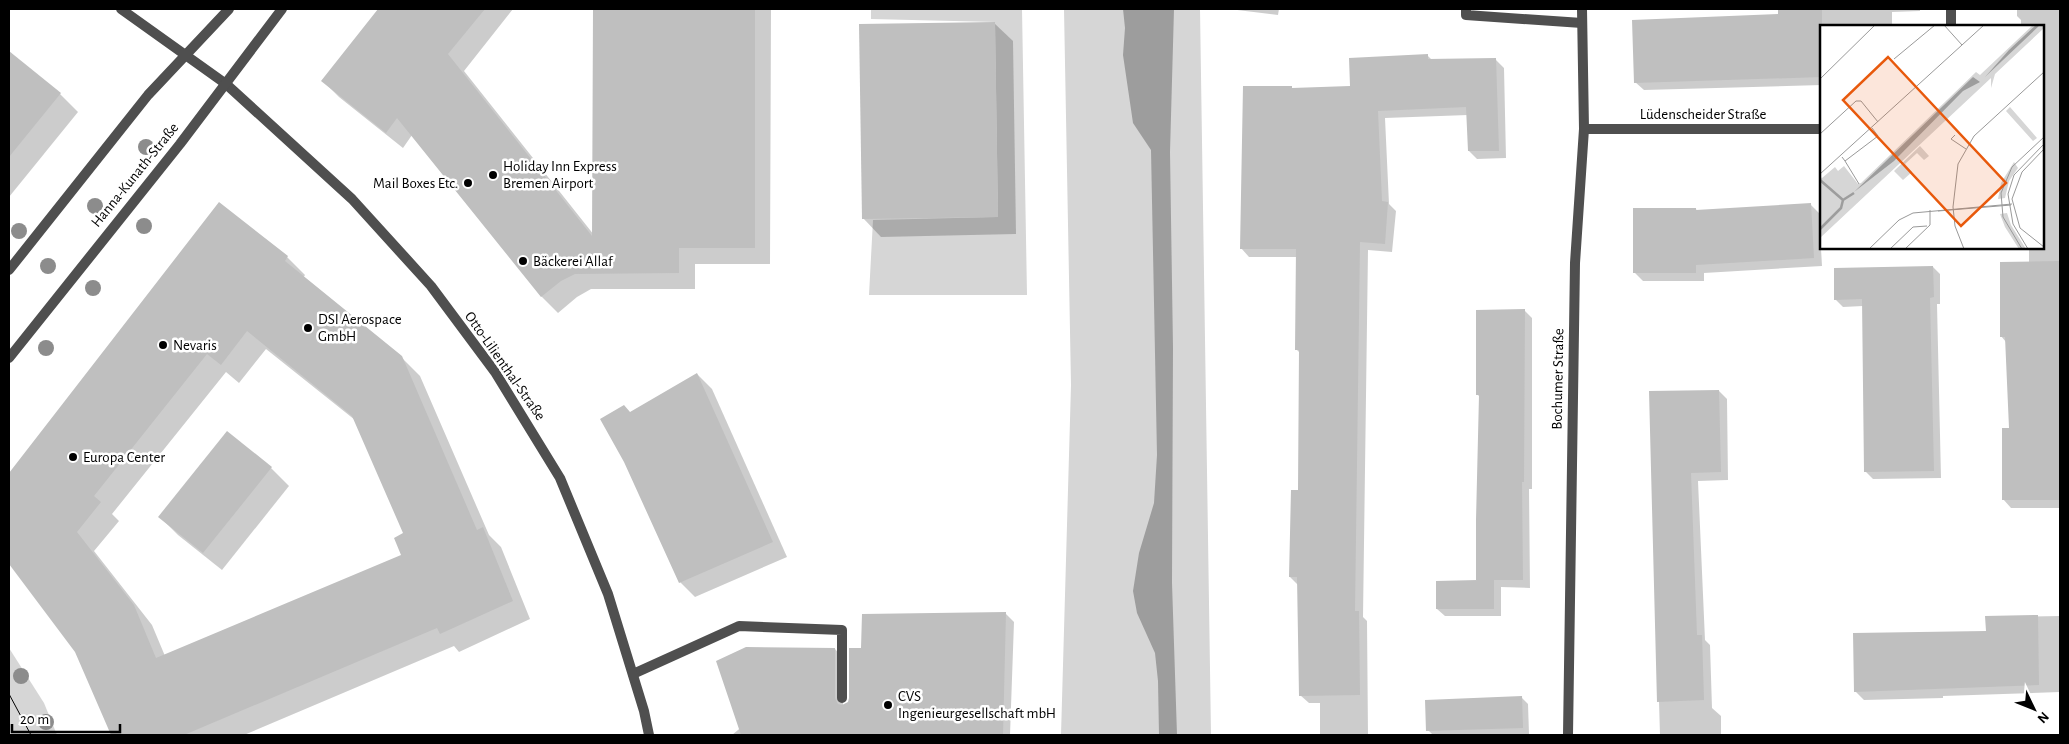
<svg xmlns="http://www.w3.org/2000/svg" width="2069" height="744" font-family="'Alegreya Sans',sans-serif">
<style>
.green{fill:#d6d6d6}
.water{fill:#9d9d9d}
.shadow{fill:#0003;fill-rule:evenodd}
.building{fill:#bfbfbf;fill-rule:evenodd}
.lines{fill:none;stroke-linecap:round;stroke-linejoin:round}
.lane{stroke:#4f4f4f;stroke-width:10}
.street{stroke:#4f4f4f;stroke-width:10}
.tram{stroke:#000;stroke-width:1}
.tree{fill:#8c8c8c}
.poi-dot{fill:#000;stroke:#fff;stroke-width:2}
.labels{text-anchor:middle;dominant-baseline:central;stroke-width:5;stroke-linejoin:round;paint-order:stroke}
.street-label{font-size:15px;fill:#000;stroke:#fff}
.poi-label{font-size:15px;fill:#000;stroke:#fff;text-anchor:start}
.inset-river{fill:none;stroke:#9d9d9d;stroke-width:2.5}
.inset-road{fill:none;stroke:#999;stroke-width:1}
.view{fill:#e8590c;fill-opacity:0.15;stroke:#e8590c;stroke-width:2.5}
.inset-edge{fill:none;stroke:#000;stroke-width:2.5}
</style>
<rect width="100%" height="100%" fill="#fff"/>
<g class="green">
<polygon points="871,9 1022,9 1027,295 869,295 873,220 998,217 995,22 871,19"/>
<polygon points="1064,9 1200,9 1211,735 1061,735 1071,385"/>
<polygon points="9,648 44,703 57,735 9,735"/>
</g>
<polygon class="water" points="1123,9 1174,9 1170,152 1173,348 1172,583 1177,735 1159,735 1158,681 1155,653 1137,613 1133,591 1139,553 1154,503 1157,455 1151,150 1133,123 1123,55 1125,28"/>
<g class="shadow">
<polygon points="380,9 513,9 464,71 594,235 594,9 771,9 770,264 695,264 695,289 591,289 577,297 558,313 541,296 412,135 403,148 339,97 323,81"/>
<polygon points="1229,9 1279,9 1278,15"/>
<polygon points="1779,9 1920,9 1920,11 1892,12 1892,26 1822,26 1822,85 1644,90 1635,82 1779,15"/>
<polygon points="2017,9 2060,9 2060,508 2011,508 2003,499 2010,429 2006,342 2001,336 2029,263 2029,248 2043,248 2043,26 2021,26 2021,20 2017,16"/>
<polygon points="994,23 1013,41 1016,234 881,237 863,218"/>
<polygon points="9,52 60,94 78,112 9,197"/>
<polygon points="1427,55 1432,60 1495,59 1504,68 1506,158 1477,159 1469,151 1468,115 1385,118 1389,204 1396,211 1392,252 1368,250 1363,617 1367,621 1368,735 1320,735 1320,703 1309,703 1300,695 1298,585 1290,577 1299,491 1300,353 1296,349 1297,257 1249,257 1241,248 1292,88 1294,89 1352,87"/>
<path d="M219,204L287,257L305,275L303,278L401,357L420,376L489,535L501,547L530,619L459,652L454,646L244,735H112L77,652L9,561V475ZM266,349L355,420L405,534L403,556L165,656L152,625L94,551L119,521L112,514L226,372L239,383Z"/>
<polygon points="1810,204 1819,213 1822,266 1704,273 1704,281 1643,281 1635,273 1696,209 1697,211"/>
<polygon points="1933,267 1940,274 1940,304 1937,304 1941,478 1873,479 1865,471 1863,306 1843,307 1835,299"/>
<polygon points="1525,311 1532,318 1532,489 1529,489 1530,588 1501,587 1501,616 1445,616 1437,609 1479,582 1477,580 1480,397 1477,394"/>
<polygon points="697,374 712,389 787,557 695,597 680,582"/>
<polygon points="1719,391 1727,399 1728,480 1698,481 1705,640 1710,645 1712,708 1721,716 1721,735 1660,735 1650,392"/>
<polygon points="271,468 289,486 222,570 178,535 160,517"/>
<polygon points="1006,614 1014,622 1010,735 732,735 835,649 843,658 843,706 849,703 862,649"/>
<polygon points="2060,616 2060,692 1943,696 1943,698 1864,700 1855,691 1987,632 1987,617"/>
<polygon points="1521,697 1528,704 1529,734 1526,735 1433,735 1428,730"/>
</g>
<g class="building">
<polygon points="378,9 485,9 448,54 592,236 593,9 755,9 755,248 679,248 679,273 575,274 561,281 541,297 397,118 386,133 321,81"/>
<polygon points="1778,9 1822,9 1822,77 1634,83 1632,20 1778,14"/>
<polygon points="995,22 998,217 862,219 859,24"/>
<polygon points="9,51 61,93 9,157"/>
<polygon points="1428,54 1428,59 1496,58 1499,151 1468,151 1466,107 1378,111 1382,201 1388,202 1385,244 1360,242 1355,611 1359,611 1360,695 1299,696 1297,577 1289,577 1291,490 1298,490 1299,350 1295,350 1296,249 1240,249 1243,86 1292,86 1292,88 1350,86 1349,58"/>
<path d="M219,202L288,256L285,261L402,356L477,530L483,527L513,601L440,634L437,628L184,735H111L75,652L9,564V473ZM247,331L352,416L403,533L394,538L401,555L156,658L134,605L77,532L101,502L94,496L207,354L221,365Z"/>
<polygon points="1811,203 1814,258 1696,265 1696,273 1633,273 1633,208 1696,208 1696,210"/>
<polygon points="2060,261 2060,500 2002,500 2002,428 2009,428 2005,337 2000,337 2000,262"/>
<polygon points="1933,266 1934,297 1930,298 1934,471 1864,472 1862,299 1834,300 1834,268"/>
<polygon points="1525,309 1524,482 1522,482 1523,580 1494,580 1494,609 1436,609 1436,581 1478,580 1476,580 1476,520 1479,395 1476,395 1476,310"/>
<polygon points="697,373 773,542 679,583 624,462 600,419 624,405 630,412"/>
<polygon points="1719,390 1721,472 1691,473 1697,635 1702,635 1704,700 1657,702 1649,391"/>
<polygon points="227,431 272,467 203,553 158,517"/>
<polygon points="1006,612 1003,735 741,735 716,661 746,647 835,648 835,698 838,704 842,705 848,702 849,698 849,648 861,648 862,614"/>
<polygon points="2038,615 2039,685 1854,692 1853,633 1986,631 1985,616"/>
<polygon points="1522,696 1523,728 1426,731 1425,700"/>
</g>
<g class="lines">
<polyline class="lane" points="633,674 739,626 842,630 842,698"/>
<g class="street">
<polyline points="121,9 226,84 352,199 431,286 495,372 560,478 608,594 644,711 649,735"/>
<polyline points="1466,9 1466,15 1582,23"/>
<polyline points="1951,26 1951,9"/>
<polyline points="1584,129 1822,129"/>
<polyline points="9,270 148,95 229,9"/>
<polyline points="9,358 180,144 282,9"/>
<polyline points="1568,735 1575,263 1584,129 1582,9"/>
</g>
<g class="tram">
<polyline points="9,694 31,735"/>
<polyline points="9,733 10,735"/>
</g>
</g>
<g class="tree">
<circle cx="146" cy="147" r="8"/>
<circle cx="95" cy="206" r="8"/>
<circle cx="144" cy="226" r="8"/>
<circle cx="19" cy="231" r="8"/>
<circle cx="48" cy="266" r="8"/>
<circle cx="93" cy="288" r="8"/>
<circle cx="46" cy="348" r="8"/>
<circle cx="21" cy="676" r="8"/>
<circle cx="46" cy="722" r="8"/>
</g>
<g class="poi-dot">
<circle cx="493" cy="175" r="5"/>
<circle cx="468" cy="183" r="5"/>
<circle cx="523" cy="261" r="5"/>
<circle cx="308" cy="328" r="5"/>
<circle cx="163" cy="345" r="5"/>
<circle cx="73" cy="457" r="5"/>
<circle cx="888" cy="705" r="5"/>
</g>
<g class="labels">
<g class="street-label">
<text x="1703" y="114">Lüdenscheider Straße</text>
<text transform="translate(135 175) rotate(-51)">Hanna-Kunath-Straße</text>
<text transform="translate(505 366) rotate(55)">Otto-Lilienthal-Straße</text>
<text transform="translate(1558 379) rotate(-89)">Bochumer Straße</text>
</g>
<g class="poi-label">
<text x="503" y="166">Holiday Inn Express<tspan x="503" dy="17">Bremen Airport</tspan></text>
<text x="458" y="183" text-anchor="end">Mail Boxes Etc.</text>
<text x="533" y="261">Bäckerei Allaf</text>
<text x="318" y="319">DSI Aerospace<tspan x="318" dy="17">GmbH</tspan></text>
<text x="173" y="345">Nevaris</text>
<text x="83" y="457">Europa Center</text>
<text x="898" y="696">CVS<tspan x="898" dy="17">Ingenieurgesellschaft mbH</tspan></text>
</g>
</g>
<g transform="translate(1820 25)">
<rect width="224" height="224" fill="#fff"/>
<path d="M213,0H224V3L175,49L171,63V53L0,213V152L2,153L15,142L18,146L24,141L38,159L41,158L156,47L160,50ZM190,82L217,113L213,116L186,86ZM100,121L109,131L104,135L97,128L85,139L92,147L83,155L74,146ZM194,137L198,143L189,156L185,173L178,174L181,158ZM187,188L191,200L206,224H199L185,202L180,189Z" fill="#d6d6d6"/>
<path d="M216,0H220L165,52L189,25ZM153,52L160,57L143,66L74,136L34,167Z" fill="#9d9d9d"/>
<path class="inset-river" d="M0,155L23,175M0,204L21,183L23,175L34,168"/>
<path class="inset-road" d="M124,0L142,20M74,34L115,0M0,54L55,0M0,109L36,76H41L58,97M135,110L131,114L146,124M224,124L202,147L192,174L200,203L224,222M22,132L25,136L58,111L52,103M25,136L39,159M0,149L164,0M118,186L191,180M49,224L79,195L93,188L192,179M70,224L93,202L107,201M85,224L110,200V185M144,224L135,201L133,182L138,139L154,111L224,47M202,224L183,192L181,168L192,142L224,112M208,224L193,199L188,169L194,150L224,119"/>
<path class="view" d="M68,32L186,158L141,201L23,75Z"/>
<rect width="224" height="224" class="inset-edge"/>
</g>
<rect width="2069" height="744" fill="none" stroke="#000000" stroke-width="20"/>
<g transform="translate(2034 709) rotate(133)" stroke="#ffffff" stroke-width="4" paint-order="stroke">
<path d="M0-4L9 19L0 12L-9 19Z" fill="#000000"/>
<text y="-8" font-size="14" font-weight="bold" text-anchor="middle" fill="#000000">N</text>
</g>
<path d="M12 724v8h108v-8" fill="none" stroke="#000000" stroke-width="2.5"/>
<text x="20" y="724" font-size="15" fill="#000000" stroke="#ffffff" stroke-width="4" paint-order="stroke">20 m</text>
</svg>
